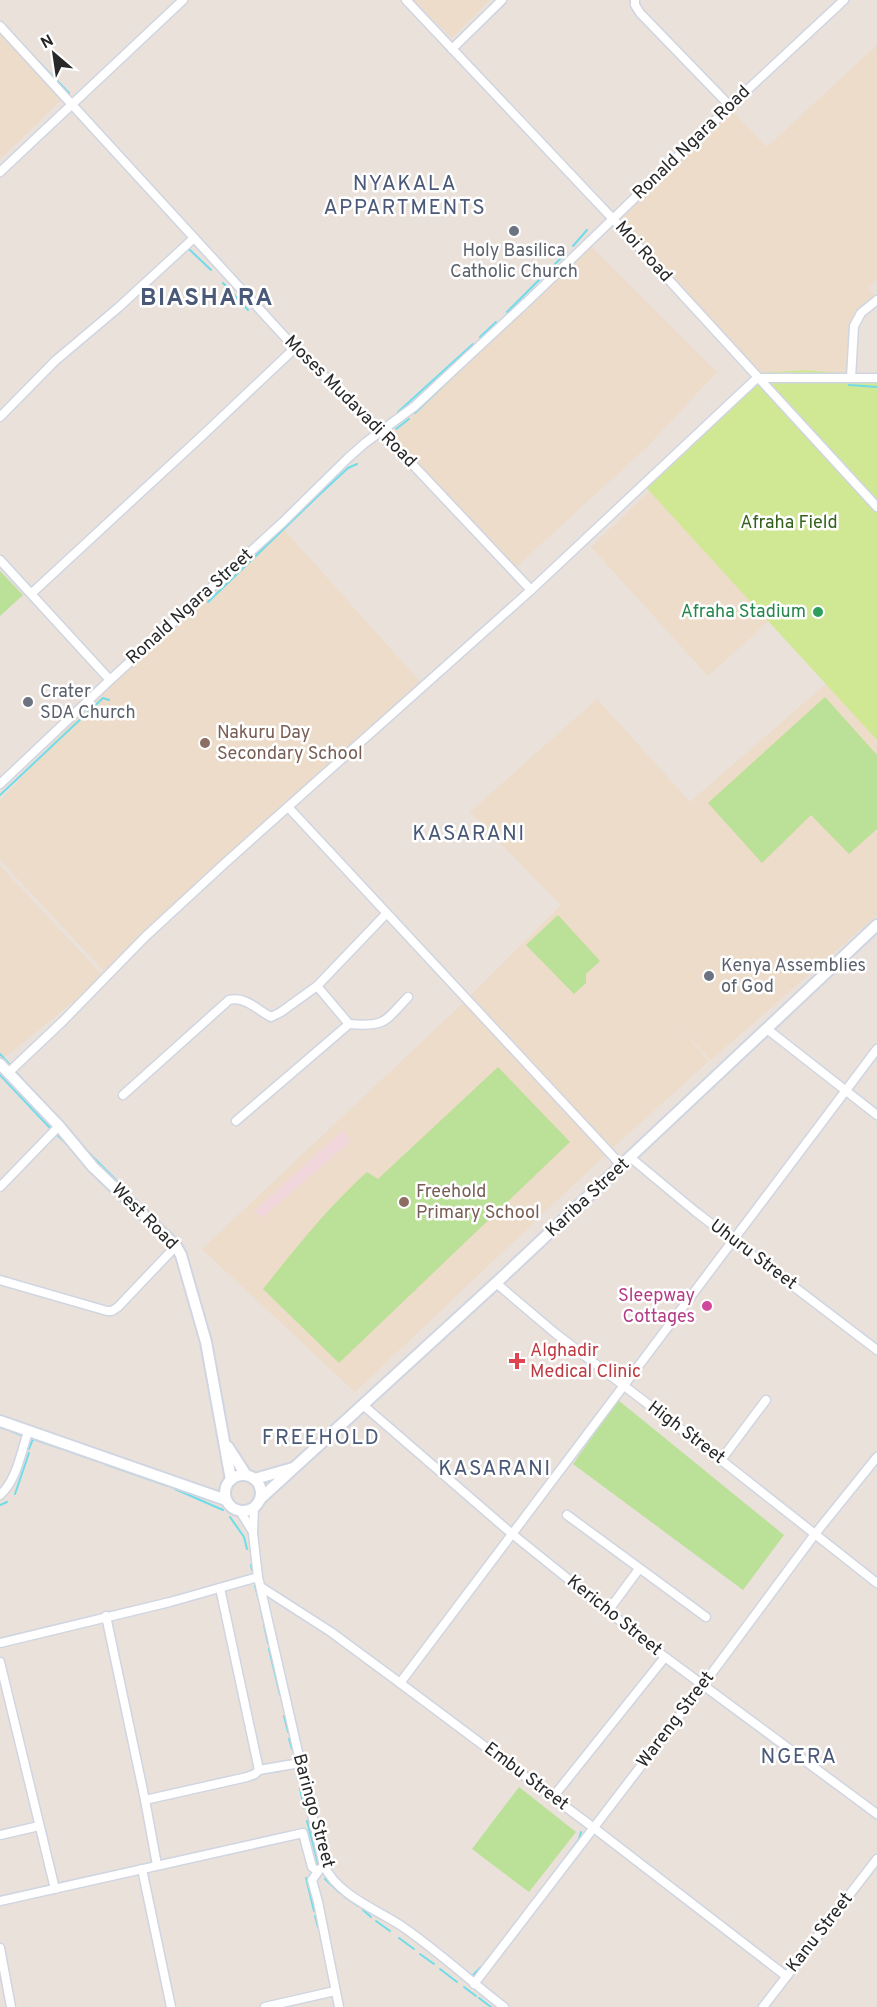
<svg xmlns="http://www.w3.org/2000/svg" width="877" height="2007" font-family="Overpass,sans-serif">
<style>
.education{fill:#ecdcc9}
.medical{fill:#f1d7dc}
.green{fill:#bbe097}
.pitch{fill:#d0e793}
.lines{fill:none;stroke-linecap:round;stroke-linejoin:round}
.stream{stroke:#6fdcea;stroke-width:2}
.minor-casing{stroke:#cfd5e1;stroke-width:11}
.tertiary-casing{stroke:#cfd5e1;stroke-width:14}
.minor{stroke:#fff;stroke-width:8}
.tertiary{stroke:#fff;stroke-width:10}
.worship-dot{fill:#6b7280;stroke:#fff;stroke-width:2}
.leisure-dot{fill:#2e9e5b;stroke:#fff;stroke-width:2}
.education-dot{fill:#8d6e63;stroke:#fff;stroke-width:2}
.hotel-dot{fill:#d1479c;stroke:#fff;stroke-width:2}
.health-dot{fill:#e0444e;stroke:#fff;stroke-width:2}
.labels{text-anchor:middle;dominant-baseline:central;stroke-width:5;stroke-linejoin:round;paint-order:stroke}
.street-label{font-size:18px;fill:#282828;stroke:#fff}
.worship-label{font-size:18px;fill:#5b616d;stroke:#fff;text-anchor:start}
.park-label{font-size:18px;fill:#34621b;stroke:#fff}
.leisure-label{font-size:18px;fill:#27864d;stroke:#fff;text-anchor:end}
.education-label{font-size:18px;fill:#785e54;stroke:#fff;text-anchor:start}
.hotel-label{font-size:18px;fill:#b23c85;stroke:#fff;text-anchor:end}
.health-label{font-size:18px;fill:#be3a42;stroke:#fff;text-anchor:start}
.quarter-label{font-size:21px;letter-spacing:1.5px;fill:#4a5977;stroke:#fff}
.district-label{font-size:24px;font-weight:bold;letter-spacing:1.5px;fill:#4a5977;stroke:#fff}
</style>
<rect width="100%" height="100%" fill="#eae1da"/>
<g class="education">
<polygon points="413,0 490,0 452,38"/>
<polygon points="0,28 63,98 0,159"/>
<polygon points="877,45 877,280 869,288 876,298 860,311 851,374 805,370 759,373 613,220 724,103 767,147"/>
<polygon points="591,246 717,372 648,446 516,567 395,440 394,435 397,429"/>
<polygon points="650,491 770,620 708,676 591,547"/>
<polygon points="279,524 423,685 104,971 0,860 0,801 110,679"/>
<polygon points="828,682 877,737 877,915 711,1060 667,1015 709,1061 606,1154 355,1392 202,1249 461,1005 561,905 470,812 597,699 690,802"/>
<polygon points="0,866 104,977 0,1061"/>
</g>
<polygon class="medical" points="343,1130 351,1141 262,1218 254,1211"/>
<g class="green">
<polygon points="0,571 23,595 0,616"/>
<polygon points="825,697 877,755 877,829 849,854 811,815 762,863 708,803"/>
<polygon points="558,915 600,961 586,974 586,983 574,994 526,945"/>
<path d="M498,1067L570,1142L339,1363L263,1289C296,1248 328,1207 367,1172L378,1179Z"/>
<polygon points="618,1400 784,1535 743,1590 573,1464"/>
<polygon points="519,1787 576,1832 529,1892 472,1849"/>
</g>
<polygon class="pitch" points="805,370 851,374 877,374 877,740 643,484 759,373"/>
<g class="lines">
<g class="stream">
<polyline points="30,53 69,93"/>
<polyline points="573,246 587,230"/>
<polyline points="190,250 211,270"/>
<polyline points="223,283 248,310"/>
<polyline points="507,312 566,253"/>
<polyline points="480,337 496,322"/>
<polyline points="849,385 877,387"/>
<polyline points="398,412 473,344"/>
<polyline points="415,413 475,355"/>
<polyline points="396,429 409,419"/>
<polyline points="0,566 18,586"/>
<polyline points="208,602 320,494 348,468 357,464"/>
<polyline points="0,795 103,698 109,700"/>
<polyline points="0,1054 11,1066"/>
<polyline points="15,1071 28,1086"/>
<polyline points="0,1075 50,1128"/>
<polyline points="55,1133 71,1148"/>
<polyline points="84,1148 122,1186"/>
<polyline points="98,1179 112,1193"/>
<polyline points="11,1431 23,1436"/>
<polyline points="29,1449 33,1439 98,1461"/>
<polyline points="105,1464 168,1486"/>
<polyline points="175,1489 223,1510"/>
<polyline points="15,1494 29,1453"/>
<polyline points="0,1505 7,1502"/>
<polyline points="230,1517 244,1537 247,1549"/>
<polyline points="251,1565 252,1570"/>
<polyline points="255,1586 258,1597"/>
<polyline points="260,1604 263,1620"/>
<polyline points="264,1625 268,1643"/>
<polyline points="269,1649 280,1695"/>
<polyline points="284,1716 288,1732"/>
<polyline points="289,1739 292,1749"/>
<polyline points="297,1769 298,1780"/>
<polyline points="271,1772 280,1771"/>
<polyline points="300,1788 304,1808"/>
<polyline points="307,1821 319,1867"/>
<polyline points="306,1878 314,1911"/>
<polyline points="325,1879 340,1893"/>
<polyline points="547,1883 579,1839 581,1832"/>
<polyline points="345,1897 358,1906"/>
<polyline points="363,1910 371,1917"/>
<polyline points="315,1916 318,1927"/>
<polyline points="376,1921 390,1931"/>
<polyline points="399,1938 414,1949"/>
<polyline points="420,1954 434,1964"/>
<polyline points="487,1960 493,1953"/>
<polyline points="440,1969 457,1982"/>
<polyline points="473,1975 481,1967"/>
<polyline points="464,1987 476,1996"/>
<polyline points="479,1998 491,2007"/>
</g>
<defs>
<g id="minor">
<polyline points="406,0 613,219 877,507"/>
<polyline points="635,0 635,5 640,13 730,106"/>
<polyline points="0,26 295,348 381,431 531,590"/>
<polyline points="452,49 502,0"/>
<polyline points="0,172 183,0"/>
<polyline points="851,378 854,326 861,313 877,300"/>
<polyline points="0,417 55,361 119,307 194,238"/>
<polyline points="0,560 110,680"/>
<polyline points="32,593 204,434 295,348"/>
<polyline points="0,784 110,680 283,522 348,458 365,443 415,406 531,298 730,106 844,0"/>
<polyline points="288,807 622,1166"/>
<path d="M349,1024C386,1027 384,1022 408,997"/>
<polyline points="767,1029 877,1115"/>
<polyline points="8,1073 63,1021 145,937 224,864 531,590 757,378 877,378"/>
<path d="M123,1095L229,1000C246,996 257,1010 271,1017L281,1012L317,986L386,914"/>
<polyline points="236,1121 349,1024 317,986"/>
<polyline points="631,1158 696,1212 877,1350"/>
<polyline points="0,1187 59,1126"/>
<polyline points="0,1280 107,1311 112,1311 118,1307 176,1246"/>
<polyline points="496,1283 555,1333 721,1460 877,1583"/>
<polyline points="363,1405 511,1533 665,1657 877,1814"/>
<polyline points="721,1460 766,1400"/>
<path d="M0,1495C17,1480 21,1452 28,1432"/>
<path d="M254,1507L253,1533L258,1577L324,1866C339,1896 376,1909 403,1927C438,1951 470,1981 504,2007"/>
<polyline points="240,1511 253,1532"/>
<polyline points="567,1515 706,1617"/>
<polyline points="261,1587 331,1632 400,1683 594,1828 786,1976"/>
<polyline points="608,1611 639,1569"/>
<polyline points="106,1616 145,1800 157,1865"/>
<polyline points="0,1643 170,1602 258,1577"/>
<polyline points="0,1662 55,1889"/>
<polyline points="400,1683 877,1049"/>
<polyline points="259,1770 300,1763"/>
<polyline points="553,1797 665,1657"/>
<polyline points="145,1800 247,1777 255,1774 259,1770 220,1588"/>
<polyline points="0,1835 39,1826"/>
<polyline points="142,1869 171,2007"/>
<polyline points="320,1869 312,1880 318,1902 339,2007"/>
<polyline points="0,1901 303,1833 312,1867 317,1871"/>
<polyline points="0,1948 11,2007"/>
<polyline points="474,1984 703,1685 815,1534 877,1457"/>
<polyline points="265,2007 335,1991"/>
<polyline points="763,2007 877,1859"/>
</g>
<g id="tertiary">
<polyline points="0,1064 59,1126 93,1167 176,1246 181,1255 206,1342 231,1480"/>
<polyline points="0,1421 226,1500"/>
<polyline points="228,1447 246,1475"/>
<circle cx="243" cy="1493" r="18"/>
<polyline points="255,1479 293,1468"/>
<polyline points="260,1499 496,1283 877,925"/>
</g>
</defs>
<use href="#minor" class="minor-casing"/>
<use href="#tertiary" class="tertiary-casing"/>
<use href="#minor" class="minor"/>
<use href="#tertiary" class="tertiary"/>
</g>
<g class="worship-dot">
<circle cx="514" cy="231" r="6"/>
<circle cx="28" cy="702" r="6"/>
<circle cx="709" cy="976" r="6"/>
</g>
<circle class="leisure-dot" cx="818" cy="612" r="6"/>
<g class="education-dot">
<circle cx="205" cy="743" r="6"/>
<circle cx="404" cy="1202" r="6"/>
</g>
<circle class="hotel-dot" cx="707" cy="1306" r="6"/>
<path class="health-dot" d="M514 1352h6v6h6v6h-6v6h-6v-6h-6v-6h6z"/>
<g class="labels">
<g class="street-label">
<text transform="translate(692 143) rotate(-44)">Ronald Ngara Road</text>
<text transform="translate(643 252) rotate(48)">Moi Road</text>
<text transform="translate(350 402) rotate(45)">Moses Mudavadi Road</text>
<text transform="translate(190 607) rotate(-42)">Ronald Ngara Street</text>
<text transform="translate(588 1198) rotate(-43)">Kariba Street</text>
<text transform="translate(144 1217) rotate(45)">West Road</text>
<text transform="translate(753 1255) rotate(37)">Uhuru Street</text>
<text transform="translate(686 1433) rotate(37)">High Street</text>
<text transform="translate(614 1616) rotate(39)">Kericho Street</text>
<text transform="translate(676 1720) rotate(-53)">Wareng Street</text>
<text transform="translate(526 1777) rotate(37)">Embu Street</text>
<text transform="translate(313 1811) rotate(75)">Baringo Street</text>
<text transform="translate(820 1933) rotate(-52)">Kanu Street</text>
</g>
<g class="worship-label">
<text x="514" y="251" text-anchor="middle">Holy Basilica<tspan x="514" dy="21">Catholic Church</tspan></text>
<text x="40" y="692">Crater<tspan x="40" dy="21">SDA Church</tspan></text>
<text x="721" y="966">Kenya Assemblies<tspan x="721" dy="21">of God</tspan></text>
</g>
<g class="park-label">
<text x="789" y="523">Afraha Field</text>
</g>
<g class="leisure-label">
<text x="806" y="612">Afraha Stadium</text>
</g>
<g class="education-label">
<text x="217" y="733">Nakuru Day<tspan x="217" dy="21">Secondary School</tspan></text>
<text x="416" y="1192">Freehold<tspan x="416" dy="21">Primary School</tspan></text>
</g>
<g class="hotel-label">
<text x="695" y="1296">Sleepway<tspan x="695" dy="21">Cottages</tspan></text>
</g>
<g class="health-label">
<text x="530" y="1351">Alghadir<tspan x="530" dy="21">Medical Clinic</tspan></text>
</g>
<g class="quarter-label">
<text x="405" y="184">NYAKALA<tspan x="405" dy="24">APPARTMENTS</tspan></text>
<text x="469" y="834">KASARANI</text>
<text x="321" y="1438">FREEHOLD</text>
<text x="495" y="1469">KASARANI</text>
<text x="799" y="1757">NGERA</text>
</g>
<g class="district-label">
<text x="207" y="299">BIASHARA</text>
</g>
</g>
<g transform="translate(54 54) rotate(331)" stroke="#ffffff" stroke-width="4.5" paint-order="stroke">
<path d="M0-4.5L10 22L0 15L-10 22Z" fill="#282828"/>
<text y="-9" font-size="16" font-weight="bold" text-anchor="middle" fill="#282828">N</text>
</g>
</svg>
